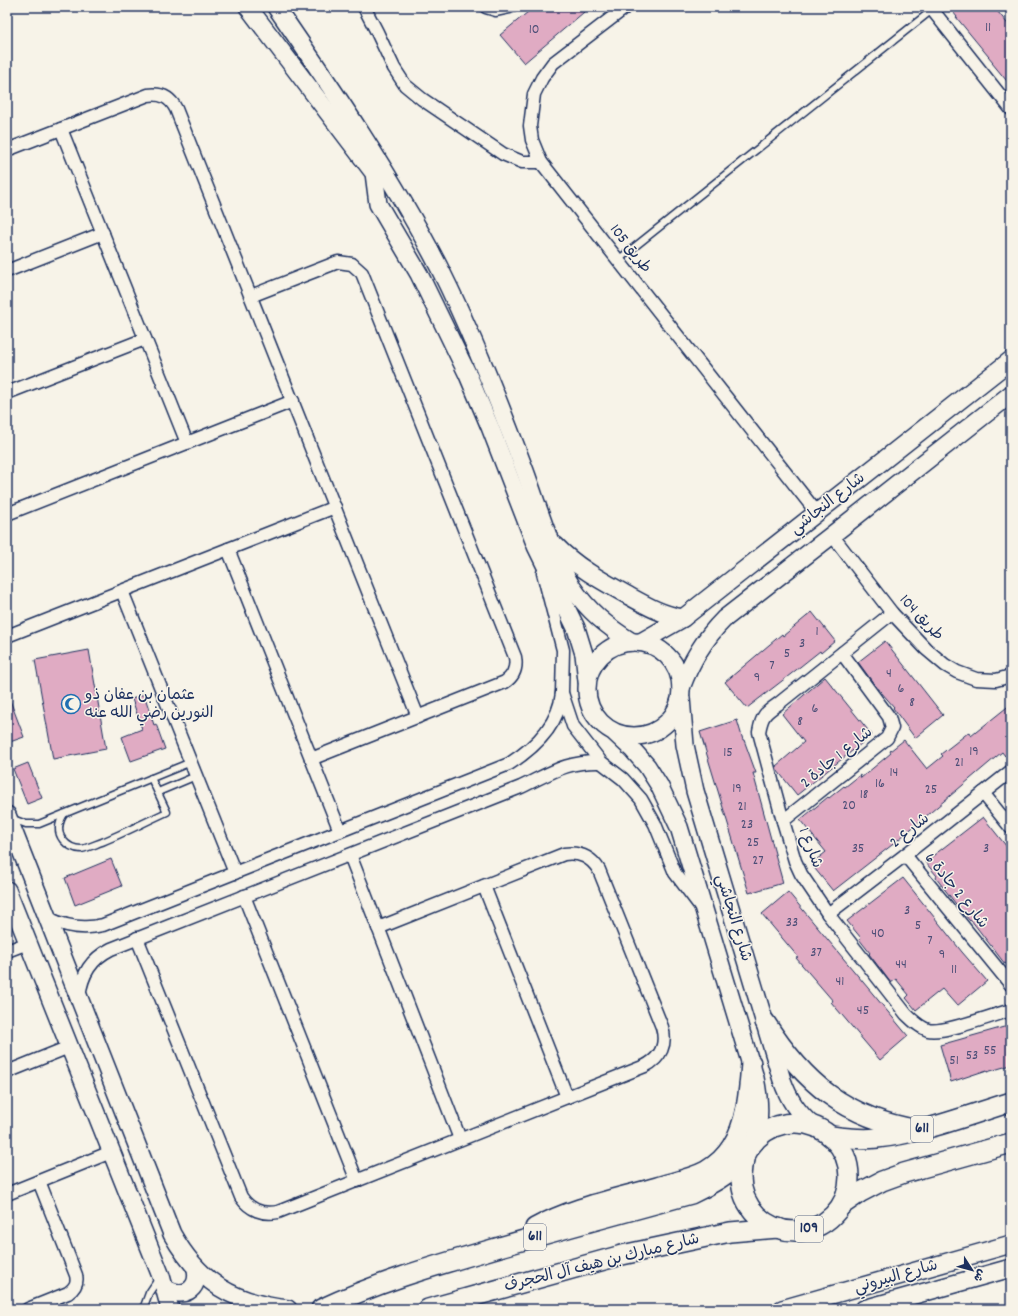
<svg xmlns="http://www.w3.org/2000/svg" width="1018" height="1316" font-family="Dekko,'Playpen Sans Arabic',sans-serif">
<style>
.building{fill:#e0abc3;stroke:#1b2f5e}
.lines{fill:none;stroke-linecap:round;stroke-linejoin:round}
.lane-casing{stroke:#1b2f5e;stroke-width:9}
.street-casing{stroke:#1b2f5e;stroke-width:15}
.secondary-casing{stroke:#1b2f5e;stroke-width:20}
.primary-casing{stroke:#1b2f5e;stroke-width:22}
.lane{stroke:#f7f3e8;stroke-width:6}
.street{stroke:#f7f3e8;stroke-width:12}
.secondary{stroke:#f7f3e8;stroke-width:17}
.primary{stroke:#f7f3e8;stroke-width:19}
.labels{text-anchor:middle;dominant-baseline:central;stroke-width:3;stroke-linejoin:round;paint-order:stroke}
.number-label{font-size:14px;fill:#4c4e77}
.shield{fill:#f7f3e8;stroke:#5d6a87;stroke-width:1}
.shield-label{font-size:15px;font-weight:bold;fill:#1b2f5e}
.street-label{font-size:16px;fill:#1b2f5e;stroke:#f7f3e8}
.poi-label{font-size:16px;fill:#1b2f5e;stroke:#f7f3e8;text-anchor:start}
</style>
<rect width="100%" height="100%" fill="#f7f3e8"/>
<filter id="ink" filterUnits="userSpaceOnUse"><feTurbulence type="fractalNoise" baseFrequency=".025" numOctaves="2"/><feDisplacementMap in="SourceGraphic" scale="8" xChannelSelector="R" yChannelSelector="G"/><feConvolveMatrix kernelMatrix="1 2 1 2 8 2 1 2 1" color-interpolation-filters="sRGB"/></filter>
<g filter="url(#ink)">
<g class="building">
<polygon points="534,7 590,7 524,63 500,35"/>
<polygon points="949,7 994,7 1011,28 1011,86 992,63 993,62 956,17 957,17"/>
<polygon points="812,612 835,641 821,653 820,651 791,674 747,708 725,682 782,634 783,636"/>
<polygon points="885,641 943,715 915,738 893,708 894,707 874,684 858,662"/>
<polygon points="89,650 106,749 53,759 35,660"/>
<polygon points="825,677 872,735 797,795 777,770 776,766 804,742 782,714"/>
<polygon points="144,694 154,725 156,724 165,749 131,761 122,737 142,729 132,699"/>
<polygon points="7,695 8,695 24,737 7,743"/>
<polygon points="1011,704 1011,750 1005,756 1002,752 892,845 833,891 811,864 826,852 800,820 828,797 829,798 844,786 845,787 860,775 861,778 891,753 890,751 904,740 927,769 943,756 941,754 954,744 969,732 971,736"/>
<polygon points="737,720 743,740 744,740 756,773 753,773 783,883 749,893 700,732"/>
<polygon points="28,763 42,798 27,804 13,769"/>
<polygon points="983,817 1011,852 1011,960 1005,964 971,920 970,921 959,908 936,878 937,876 925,862"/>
<polygon points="111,859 122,886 75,905 65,878"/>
<polygon points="903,878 962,952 987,981 957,1006 942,989 916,1010 906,998 909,995 896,979 891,983 869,954 870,953 859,939 861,938 847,921"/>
<polygon points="788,892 908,1036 880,1060 831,1002 833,1001 796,958 798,957 762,914"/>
<polygon points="1011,1025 1011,1065 987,1072 987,1070 951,1082 940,1045"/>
</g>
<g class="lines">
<defs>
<g id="lane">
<polyline points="618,260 932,10"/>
<polyline points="158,792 196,776"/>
<path d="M64,814C59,822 56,831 63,840C67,845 74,849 81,849C88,848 96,844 102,842C124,833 145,822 167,812L151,778"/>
<polyline points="13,819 26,824 39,824 191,762"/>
<polyline points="143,1309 149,1293 159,1278"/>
</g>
<g id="street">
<polyline points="364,7 377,32 394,68 405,85 422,99 503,154 522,162 541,162"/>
<polyline points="486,7 496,10 510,7"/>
<polyline points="626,7 553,63 542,78 534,94 530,126 532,140 541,162 817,513"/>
<polyline points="930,7 1011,109"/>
<polyline points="61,129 187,443"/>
<path d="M7,150L148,95C161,93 170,97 176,109L418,717"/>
<polyline points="7,271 103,233"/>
<path d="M251,296L338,262L352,264L362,273L515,657C517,668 514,676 505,682L311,759"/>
<polyline points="7,393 145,339"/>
<polyline points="7,514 293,401"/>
<polyline points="832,535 892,613 926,649 945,665 957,672 976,679 996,680 1011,676"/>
<polyline points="228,549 340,831"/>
<polyline points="543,573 563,650 562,693 573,726 601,762 623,779 641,799 655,824 675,873 700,906"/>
<polyline points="122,591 235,873"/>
<path d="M892,613L778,704C765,713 762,715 759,732L783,821L795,861L801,874L828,914L906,1014C912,1020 919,1027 928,1030C943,1034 994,1015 1011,1010"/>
<polyline points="7,636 335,507"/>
<polyline points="983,793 1011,828"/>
<polyline points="783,821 887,738 892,728 889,717 842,653"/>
<polyline points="350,855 460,1139"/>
<polyline points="905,855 1011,985"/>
<polyline points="484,886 567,1097"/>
<polyline points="244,896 357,1181"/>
<polyline points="828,914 905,855 1011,771"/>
<path d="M48,918C66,927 83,930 103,925L509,764C534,748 559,724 562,693"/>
<path d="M137,938L241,1197C250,1210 263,1215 278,1212L645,1066C661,1058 667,1044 662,1027L599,870C591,857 580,852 564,854L378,928"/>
<polyline points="7,951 28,943"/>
<path d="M79,996C82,974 91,959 111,949L521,787C551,773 566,761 601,762"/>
<polyline points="7,1072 69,1047"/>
<polyline points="7,1194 111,1152"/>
<path d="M28,1309L68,1293C75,1288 78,1283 76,1275L39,1181"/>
</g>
<g id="secondary">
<polyline points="248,7 374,173 378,204 419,274 468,375 490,427 536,546 576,628 584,654 587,681"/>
<path d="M276,7C334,91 392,176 439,267C472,333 499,402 525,471C539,509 551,553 572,587C588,611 608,627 632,642"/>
<path d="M555,545C576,567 602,581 629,596C647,606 663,615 683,618"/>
<circle cx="634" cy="689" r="47"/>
<polyline points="641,642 683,618 1011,360"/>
<path d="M681,688C691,661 704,639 724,619L832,535L1011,394"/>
<path d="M681,698L685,745L695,791L782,1080C789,1100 797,1112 813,1126"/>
<path d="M615,733L632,749L647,766L659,785L679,827L755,1078C760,1102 760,1118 755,1142"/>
<path d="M7,815L172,1234C199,1282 233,1303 288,1309"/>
<polyline points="7,890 161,1276 170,1309"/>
<path d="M165,1288C182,1299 200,1291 196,1269"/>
<polyline points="782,1309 1011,1244"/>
<polyline points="864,1309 1011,1268"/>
</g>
<g id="primary">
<path d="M765,1022C804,1083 845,1118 919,1130"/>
<circle cx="795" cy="1177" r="54"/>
<path d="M831,1136C846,1138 862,1140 877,1138C920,1134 969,1115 1011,1102"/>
<polyline points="842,1205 861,1192 882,1181 904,1173 1011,1143"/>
<path d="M535,1228C573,1207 616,1199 657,1187C673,1182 691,1179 706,1171C716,1165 726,1156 732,1146C747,1122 749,1090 751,1063"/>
<path d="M321,1309C374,1284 430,1267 486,1251C554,1231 623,1213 691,1194C711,1185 728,1174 745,1160"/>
<polyline points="428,1309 622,1255 730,1232 778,1228"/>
</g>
</defs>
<use href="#lane" class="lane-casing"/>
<use href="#street" class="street-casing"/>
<use href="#secondary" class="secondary-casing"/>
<use href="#primary" class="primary-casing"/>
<use href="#lane" class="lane"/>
<use href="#street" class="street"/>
<use href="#secondary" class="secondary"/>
<use href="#primary" class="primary"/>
</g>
</g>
<defs>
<symbol id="mosque-ring" viewBox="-11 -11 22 22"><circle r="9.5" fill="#f7f3e8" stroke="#1f6fb2" stroke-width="1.5"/><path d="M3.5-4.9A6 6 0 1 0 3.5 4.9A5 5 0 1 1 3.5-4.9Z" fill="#1f6fb2"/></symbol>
</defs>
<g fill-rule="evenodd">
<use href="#mosque-ring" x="60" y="693" width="22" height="22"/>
</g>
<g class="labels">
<g class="number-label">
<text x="988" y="28">11</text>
<text x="534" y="30">10</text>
<text x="817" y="632">1</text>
<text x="802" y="644">3</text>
<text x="787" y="654">5</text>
<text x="772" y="666">7</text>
<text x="889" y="674">4</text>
<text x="757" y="678">9</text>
<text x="901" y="689">6</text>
<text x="912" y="703">8</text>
<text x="815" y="709">6</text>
<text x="800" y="722">8</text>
<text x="974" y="752">19</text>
<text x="728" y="753">15</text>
<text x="959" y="763">21</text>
<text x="894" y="773">14</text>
<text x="880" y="784">16</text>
<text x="737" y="789">19</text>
<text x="931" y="790">25</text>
<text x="864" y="795">18</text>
<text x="849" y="806">20</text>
<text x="742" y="807">21</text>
<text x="747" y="825">23</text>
<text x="753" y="843">25</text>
<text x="858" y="849">35</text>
<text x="986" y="849">3</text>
<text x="758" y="861">27</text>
<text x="907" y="911">3</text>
<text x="792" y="923">33</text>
<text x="918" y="926">5</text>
<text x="878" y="934">40</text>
<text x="930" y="941">7</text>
<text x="816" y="953">37</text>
<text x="942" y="955">9</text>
<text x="901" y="965">44</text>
<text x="954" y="970">11</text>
<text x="840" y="982">41</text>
<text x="863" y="1011">45</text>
<text x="990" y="1051">55</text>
<text x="972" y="1056">53</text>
<text x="954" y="1061">51</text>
</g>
<g class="shield">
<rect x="911" y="1116" width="22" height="26" rx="3"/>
<rect x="795" y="1216" width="28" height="26" rx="3"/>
<rect x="524" y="1224" width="22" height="26" rx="3"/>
</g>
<g class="shield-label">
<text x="922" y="1129">611</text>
<text x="809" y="1229">109</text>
<text x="535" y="1237">611</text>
</g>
<g class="street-label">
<text transform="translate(630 249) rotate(52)">طريق 105</text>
<text transform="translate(828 504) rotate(-38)">شارع النجاشي</text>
<text transform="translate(921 618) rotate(47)">طريق 104</text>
<text transform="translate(837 758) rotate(-39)">شارع 1 جادة 2</text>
<text transform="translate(910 831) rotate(-39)">شارع 2</text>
<text transform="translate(810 848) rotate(69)">شارع 1</text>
<text transform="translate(956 891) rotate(51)">شارع 2 جادة 6</text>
<text transform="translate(733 918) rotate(73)">شارع النجاشي</text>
<text transform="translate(602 1263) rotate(-14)">شارع مبارك بن هيف آل الحجرف</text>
<text transform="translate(896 1277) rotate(-16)">شارع البيروني</text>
</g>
<g class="poi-label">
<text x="85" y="695">عثمان بن عفان ذو<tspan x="85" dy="18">النورين رضي الله عنه</tspan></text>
</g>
</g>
<rect width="1018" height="1316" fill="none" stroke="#f7f3e8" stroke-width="24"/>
<rect x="12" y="12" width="994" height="1292" fill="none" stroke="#1b2f5e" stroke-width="1.5" filter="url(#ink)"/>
<g transform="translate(972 1270) rotate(126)" stroke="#f7f3e8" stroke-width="3" paint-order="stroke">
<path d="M0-3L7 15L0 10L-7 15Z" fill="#1b2f5e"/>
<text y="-6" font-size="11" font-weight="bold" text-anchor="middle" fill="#1b2f5e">ش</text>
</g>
</svg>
